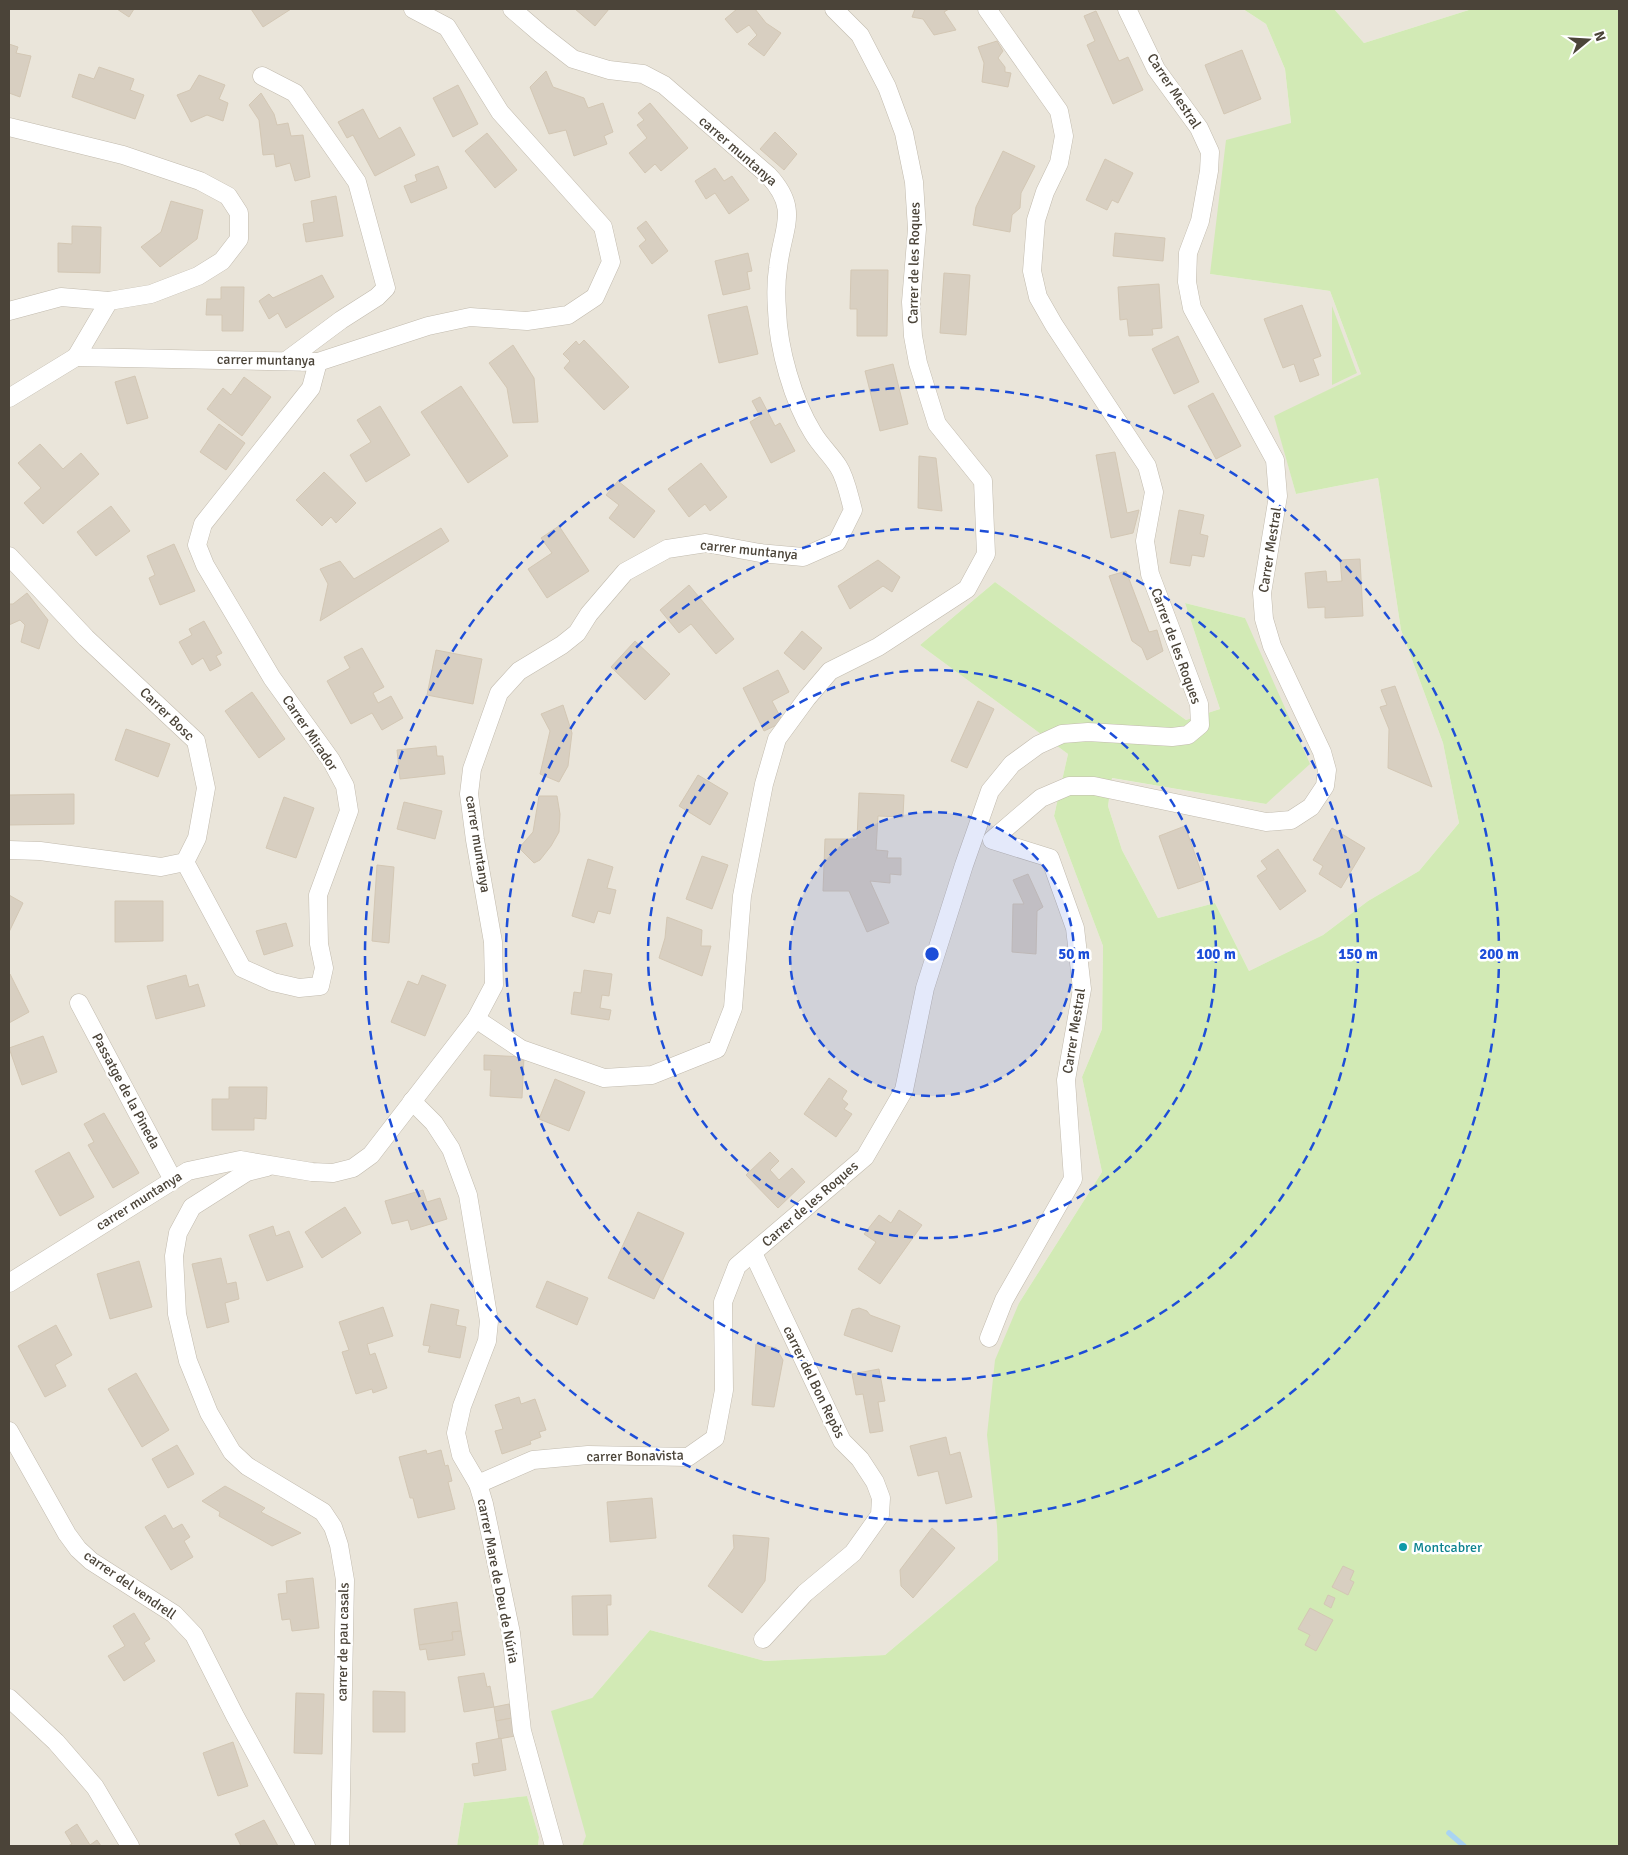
<svg xmlns="http://www.w3.org/2000/svg" width="1628" height="1855" font-family="Signika,sans-serif">
<style>
.residential{fill:#eae5da}
.green{fill:#d2eab5}
.lines{fill:none;stroke-linecap:round;stroke-linejoin:round}
.stream{stroke:#a9d4f2;stroke-width:5.5}
.building{fill:#d8cfc1;stroke:#d3c7b4}
.street-casing{stroke:#c2bbae;stroke-width:19}
.street{stroke:#fff;stroke-width:18}
.ring{fill:none;stroke:#1d4ed8;stroke-width:2.5;stroke-dasharray:9 6}
.culture-dot{fill:#0f9aa8;stroke:#fff;stroke-width:2}
.labels{text-anchor:middle;dominant-baseline:central;stroke-width:5;stroke-linejoin:round;paint-order:stroke}
.street-label{font-size:14px;fill:#4b4439;stroke:#fff}
.culture-label{font-size:14px;fill:#0d838f;stroke:#fff;text-anchor:start}
.centre{fill:#1d4ed8;stroke:#fff;stroke-width:2.5}
.ring-label{font-size:15px;text-anchor:middle;font-weight:bold;fill:#1d4ed8;stroke:#fff;stroke-width:5;stroke-linejoin:round;paint-order:stroke}
</style>
<rect width="100%" height="100%" fill="#f6f3ec"/>
<g class="residential">
<polygon points="9,9 1243,9 1266,24 1285,69 1291,123 1210,274 1330,291 1361,374 1275,417 1296,494 1378,478 1401,630 1443,743 1459,823 1419,871 1368,901 1323,935 1249,971 1215,903 1158,918 1122,850 1108,806 1111,778 1266,804 1245,618 1185,603 1220,709 1186,720 995,582 920,645 1068,754 1054,816 1103,946 1102,1029 1082,1077 1102,1172 1019,1303 997,1526 998,1560 885,1655 765,1661 650,1630 592,1698 586,1837 582,1846 538,1846 539,1837 527,1796 464,1803 457,1846 9,1846"/>
<polygon points="1334,9 1472,9 1364,43"/>
</g>
<g class="green">
<polygon points="1243,9 1334,9 1364,43 1472,9 1619,9 1619,1846 582,1846 586,1836 551,1711 592,1698 650,1630 765,1661 885,1655 998,1560 997,1526 987,1435 995,1360 1019,1303 1102,1172 1082,1077 1102,1029 1103,946 1054,816 1068,754 920,645 995,582 1186,720 1220,709 1185,603 1245,618 1310,764 1266,804 1112,778 1108,806 1122,850 1158,918 1215,903 1249,971 1323,935 1368,901 1419,871 1459,823 1443,743 1401,630 1378,478 1296,494 1274,416 1361,374 1330,291 1210,274 1226,140 1291,123 1285,69 1266,24"/>
<polygon points="1332,306 1357,373 1332,385"/>
<polygon points="527,1796 539,1837 538,1846 457,1846 464,1803"/>
</g>
<g class="lines">
<polyline class="stream" points="1449,1833 1464,1846"/>
</g>
<g class="building">
<polygon points="117,9 134,9 129,17"/>
<polygon points="251,9 291,9 263,27"/>
<polygon points="575,9 609,9 595,26"/>
<polygon points="737,9 755,9 766,23 781,33 764,56 748,44 757,35 749,25 737,33 725,19"/>
<polygon points="915,9 949,9 944,12 956,30 934,35 923,19 912,17"/>
<polygon points="1096,11 1119,61 1128,57 1143,90 1113,104 1087,45 1095,41 1084,16"/>
<polygon points="997,41 1003,51 998,58 1005,67 1005,72 1011,73 1008,87 982,82 984,63 978,47"/>
<polygon points="9,44 18,47 16,53 31,56 20,97 9,93"/>
<polygon points="1242,50 1261,99 1224,114 1205,65"/>
<polygon points="99,67 134,79 130,90 144,95 135,119 72,97 79,74 94,79"/>
<polygon points="546,71 553,87 584,98 588,108 603,103 613,132 604,136 607,144 574,156 566,130 549,134 530,87"/>
<polygon points="199,75 225,85 219,99 228,103 223,121 207,115 191,122 177,95 190,90"/>
<polygon points="458,85 478,124 453,137 433,98"/>
<polygon points="261,93 274,114 277,125 288,123 291,136 303,135 310,177 295,181 290,163 276,167 274,154 263,155 259,120 249,105"/>
<polygon points="650,103 688,148 661,171 655,164 645,173 629,153 647,138 637,125 644,120 638,113"/>
<polygon points="363,109 379,139 400,127 415,155 375,176 353,135 347,138 338,122"/>
<polygon points="775,132 797,154 784,170 760,149"/>
<polygon points="487,133 517,170 495,188 465,151"/>
<polygon points="1003,151 1035,166 1021,193 1020,208 1012,215 1010,232 973,225 976,207"/>
<polygon points="1105,159 1133,173 1118,203 1112,200 1107,210 1086,200"/>
<polygon points="438,166 447,188 411,203 404,186 417,181 415,175"/>
<polygon points="715,168 724,181 732,176 749,200 729,214 715,193 706,199 695,181"/>
<polygon points="336,196 343,236 306,242 303,224 314,222 311,201"/>
<polygon points="171,201 203,210 197,239 160,267 141,247 161,232"/>
<polygon points="646,221 668,251 652,264 639,246 646,240 637,228"/>
<polygon points="72,226 101,227 100,273 58,272 58,243 72,244"/>
<polygon points="1115,233 1165,238 1163,261 1113,256"/>
<polygon points="748,253 752,271 747,272 750,289 723,295 715,261"/>
<polygon points="851,270 888,270 887,336 857,336 857,309 850,309"/>
<polygon points="944,273 970,275 966,335 940,333"/>
<polygon points="322,275 334,297 286,328 278,313 269,319 259,301 269,294 273,298"/>
<polygon points="1159,284 1162,328 1152,329 1153,335 1129,336 1127,319 1120,320 1118,287"/>
<polygon points="221,287 244,287 243,331 222,331 222,315 206,315 207,299 221,299"/>
<polygon points="1302,305 1321,356 1313,359 1319,375 1300,382 1294,364 1283,368 1264,319"/>
<polygon points="747,306 758,354 719,363 708,315"/>
<polygon points="1178,336 1199,382 1174,394 1152,349"/>
<polygon points="584,340 629,387 604,410 564,368 570,361 563,354 576,341 579,345"/>
<polygon points="513,345 534,378 538,422 513,423 507,388 489,363"/>
<polygon points="893,364 908,424 880,431 865,371"/>
<polygon points="135,376 148,418 127,424 115,382"/>
<polygon points="244,377 271,397 242,436 207,409 223,388 231,395"/>
<polygon points="461,386 508,456 468,483 421,412"/>
<polygon points="1213,393 1241,446 1216,459 1188,406"/>
<polygon points="760,397 775,426 780,423 795,451 771,463 750,422 760,416 752,401"/>
<polygon points="380,406 410,455 366,482 350,455 371,442 357,420"/>
<polygon points="219,424 245,443 226,470 200,452"/>
<polygon points="40,444 63,469 81,453 99,474 43,524 24,503 41,488 18,463"/>
<polygon points="1115,452 1127,513 1139,510 1133,533 1111,538 1096,455"/>
<polygon points="919,456 936,458 942,511 918,508"/>
<polygon points="701,463 727,497 710,511 705,504 689,517 668,489"/>
<polygon points="324,472 356,503 336,523 331,517 322,526 296,500"/>
<polygon points="618,481 655,511 634,538 609,518 619,505 606,495"/>
<polygon points="111,506 130,531 96,556 77,532"/>
<polygon points="1179,510 1204,515 1200,534 1208,536 1204,557 1192,555 1190,566 1170,563"/>
<polygon points="559,526 589,571 547,598 528,569 552,553 541,538"/>
<polygon points="441,528 449,541 320,621 328,584 320,569 340,561 354,579"/>
<polygon points="174,544 195,591 160,605 149,578 155,575 147,556"/>
<polygon points="1360,559 1363,616 1325,618 1325,607 1308,608 1305,573 1326,571 1327,582 1342,581 1340,560"/>
<polygon points="878,560 900,577 892,592 883,586 850,609 838,586"/>
<polygon points="1126,571 1149,632 1157,630 1163,651 1147,660 1142,648 1132,641 1109,576"/>
<polygon points="689,585 734,639 716,654 691,624 679,633 660,610"/>
<polygon points="27,593 48,620 39,649 21,642 25,625 20,620 9,625 9,604 13,604"/>
<polygon points="204,621 222,653 216,656 221,665 210,671 203,658 192,665 179,642 192,635 189,629"/>
<polygon points="802,631 822,648 804,670 784,653"/>
<polygon points="635,641 670,674 645,700 611,667"/>
<polygon points="362,648 384,687 373,693 378,703 391,696 403,718 382,730 372,713 351,724 327,681 350,668 344,657"/>
<polygon points="436,650 482,659 473,704 427,695"/>
<polygon points="778,670 789,692 772,701 783,722 764,731 743,688"/>
<polygon points="1395,686 1432,787 1388,768 1389,729 1380,707 1387,705 1381,690"/>
<polygon points="252,692 285,739 259,758 225,711"/>
<polygon points="978,701 994,709 967,768 951,761"/>
<polygon points="563,705 572,733 568,766 559,782 540,774 550,731 541,714"/>
<polygon points="126,729 170,744 158,777 115,760"/>
<polygon points="436,746 437,756 443,756 445,774 400,779 397,750"/>
<polygon points="698,775 728,793 710,825 679,806"/>
<polygon points="859,793 904,795 903,817 878,816 876,850 888,851 887,858 901,858 901,875 890,874 890,883 870,881 889,923 867,932 849,891 823,891 825,839 857,839"/>
<polygon points="74,794 74,824 9,825 9,795"/>
<polygon points="539,796 557,796 560,814 559,832 551,846 540,860 534,863 519,848 533,832"/>
<polygon points="284,797 314,808 296,858 266,848"/>
<polygon points="404,802 442,811 435,839 397,829"/>
<polygon points="1185,826 1204,880 1178,889 1159,836"/>
<polygon points="1332,828 1365,848 1341,888 1319,874 1323,866 1313,860"/>
<polygon points="1278,849 1306,891 1280,910 1257,876 1267,869 1261,861"/>
<polygon points="702,856 728,865 712,909 686,899"/>
<polygon points="588,859 613,867 607,888 616,890 610,914 598,911 594,923 572,916"/>
<polygon points="377,865 394,867 389,943 372,941"/>
<polygon points="1028,874 1043,907 1037,911 1036,954 1012,952 1013,904 1024,904 1013,880"/>
<polygon points="9,895 23,903 9,932"/>
<polygon points="115,901 163,901 163,941 115,942"/>
<polygon points="667,917 702,930 701,946 711,946 702,976 659,958 665,938"/>
<polygon points="286,923 293,946 264,955 256,931"/>
<polygon points="584,970 612,974 609,996 602,995 600,1008 611,1010 609,1020 571,1014 574,992 581,993"/>
<polygon points="10,974 29,1012 9,1023 9,975"/>
<polygon points="186,975 189,987 198,984 205,1006 156,1019 147,986"/>
<polygon points="422,975 446,985 425,1036 391,1022 408,981 418,985"/>
<polygon points="43,1036 57,1072 22,1085 9,1048"/>
<polygon points="484,1055 524,1057 522,1098 490,1096 491,1070 484,1070"/>
<polygon points="829,1078 847,1091 842,1099 848,1104 844,1109 852,1114 836,1137 804,1114"/>
<polygon points="555,1079 585,1092 569,1131 539,1119"/>
<polygon points="229,1087 267,1087 266,1119 254,1118 254,1130 212,1130 212,1099 229,1099"/>
<polygon points="104,1113 139,1173 113,1188 88,1145 94,1142 84,1124"/>
<polygon points="69,1152 94,1197 60,1216 35,1171"/>
<polygon points="770,1152 779,1161 770,1170 779,1180 792,1168 805,1182 778,1208 746,1175"/>
<polygon points="423,1190 427,1202 440,1198 447,1219 411,1230 408,1220 392,1224 385,1201"/>
<polygon points="345,1207 361,1233 322,1258 305,1232"/>
<polygon points="899,1210 922,1225 880,1284 858,1269 876,1242 864,1234 879,1215 891,1223"/>
<polygon points="638,1212 684,1233 654,1299 608,1278"/>
<polygon points="273,1226 276,1236 289,1231 303,1267 267,1281 249,1235"/>
<polygon points="221,1258 227,1284 236,1282 239,1299 225,1303 229,1322 207,1328 192,1264"/>
<polygon points="139,1261 152,1307 110,1319 97,1274"/>
<polygon points="547,1281 588,1298 577,1325 536,1307"/>
<polygon points="431,1304 459,1310 456,1325 466,1327 460,1358 428,1352 430,1346 423,1345"/>
<polygon points="383,1307 393,1336 367,1344 370,1355 375,1353 387,1388 373,1393 372,1389 356,1394 342,1352 349,1350 339,1322"/>
<polygon points="859,1308 867,1311 870,1315 900,1326 892,1352 844,1335 852,1310"/>
<polygon points="56,1325 72,1355 55,1365 66,1386 45,1397 18,1346"/>
<polygon points="756,1344 776,1348 783,1360 774,1407 752,1405"/>
<polygon points="879,1369 885,1401 878,1402 883,1431 870,1433 863,1394 856,1395 852,1374"/>
<polygon points="136,1373 169,1430 142,1447 108,1389"/>
<polygon points="519,1397 521,1404 535,1399 546,1430 539,1432 541,1437 530,1441 531,1444 502,1454 495,1431 503,1429 495,1405"/>
<polygon points="946,1437 950,1455 960,1452 972,1497 946,1504 938,1471 918,1476 910,1446"/>
<polygon points="177,1445 194,1474 168,1488 152,1459"/>
<polygon points="426,1450 427,1454 441,1450 445,1466 448,1465 452,1481 448,1482 455,1509 418,1518 413,1498 410,1498 399,1457"/>
<polygon points="225,1486 265,1508 261,1512 301,1533 272,1546 219,1516 220,1512 202,1501"/>
<polygon points="652,1498 656,1538 610,1542 607,1502"/>
<polygon points="165,1515 173,1529 182,1524 190,1537 184,1541 193,1557 171,1570 145,1527"/>
<polygon points="932,1528 955,1548 913,1598 901,1586 900,1570"/>
<polygon points="733,1535 769,1538 765,1581 742,1613 708,1586 734,1548"/>
<polygon points="1343,1566 1354,1571 1350,1580 1354,1582 1348,1595 1332,1587"/>
<polygon points="313,1578 319,1628 292,1631 290,1619 282,1620 278,1594 287,1593 286,1581"/>
<polygon points="611,1595 611,1605 607,1605 608,1635 573,1635 572,1596"/>
<polygon points="1328,1595 1335,1598 1331,1608 1324,1604"/>
<polygon points="457,1602 461,1631 452,1632 453,1640 419,1645 414,1609"/>
<polygon points="1310,1608 1333,1620 1316,1651 1305,1645 1310,1635 1298,1629"/>
<polygon points="134,1613 150,1639 144,1643 155,1661 124,1681 108,1656 125,1646 113,1626"/>
<polygon points="461,1631 465,1655 428,1660 426,1649 420,1650 419,1645 453,1640 452,1632"/>
<polygon points="484,1673 487,1687 490,1686 494,1707 464,1712 458,1677"/>
<polygon points="373,1691 405,1692 405,1732 373,1732"/>
<polygon points="296,1693 324,1694 322,1754 294,1753"/>
<polygon points="509,1704 512,1718 496,1721 494,1707"/>
<polygon points="512,1718 515,1736 499,1739 496,1721"/>
<polygon points="501,1738 506,1770 474,1776 472,1764 479,1763 476,1743"/>
<polygon points="233,1742 248,1786 218,1796 203,1753"/>
<polygon points="264,1820 278,1846 241,1846 235,1834"/>
<polygon points="77,1824 90,1845 97,1840 101,1846 68,1846 72,1844 65,1832"/>
</g>
<g class="lines">
<defs>
<g id="street">
<polyline points="262,76 295,93 357,182 386,288 377,297 341,320 286,361"/>
<polyline points="9,127 123,155 200,181 228,196 239,213 239,239 222,261 198,276 151,294 109,301 76,357 318,362 428,326 470,317 527,321 568,315 595,297 611,262 603,227 500,112 447,27 413,9"/>
<polyline points="9,311 61,297 109,301"/>
<polyline points="9,398 76,357"/>
<polyline points="9,556 86,638 196,741 206,788 197,838 185,862 161,867 40,851 9,850"/>
<polyline points="185,862 242,968 273,982 299,988 320,986 324,968 319,944 318,895 349,811 345,786 331,760 272,678 205,565 197,545 203,524 311,388 318,362"/>
<polyline points="79,1003 173,1180"/>
<polyline points="476,1019 521,1049 604,1078 652,1075 717,1049 733,1008 742,896 764,784 777,739 807,698 830,671 878,647 967,589 986,554 983,481 937,424 918,363 913,336 911,302 917,229 914,182 904,133 887,87 860,35 834,9"/>
<polyline points="412,1101 434,1123 451,1149 468,1195 489,1321 487,1341 462,1406 456,1433 461,1455 478,1484 484,1504 511,1633 522,1731 554,1846"/>
<polyline points="267,1167 247,1172 192,1207 178,1233 174,1256 177,1314 188,1361 209,1413 232,1452 247,1466 323,1512 333,1527 339,1545 345,1580 340,1846"/>
<polyline points="753,1253 842,1441 860,1459 875,1482 881,1498 880,1515 853,1553 805,1593 763,1639"/>
<path d="M9,1283L188,1171L240,1160L312,1172L333,1173L353,1168L371,1155L476,1019L494,985L493,942L475,840L469,794L472,769L499,693L519,671L562,645L577,633L589,614L625,572L667,549L706,543L760,553L803,557L837,542L853,510C849,496 846,478 838,466C831,455 820,445 813,433C793,401 778,348 777,310C776,296 776,281 778,268C782,228 801,210 768,175L664,85L643,74L609,70L573,59L541,34L512,9"/>
<polyline points="989,1338 1004,1300 1073,1179 1066,1080 1082,989 1075,928 1050,858 992,840 1041,798 1069,786 1094,786 1266,822 1291,820 1311,807 1325,786 1327,770 1322,752 1272,646 1264,619 1262,593 1278,496 1275,460 1192,308 1187,282 1188,253 1200,221 1209,171 1210,152 1199,128 1156,69 1127,9"/>
<polyline points="9,1431 67,1534 78,1549 91,1561 174,1614 194,1635 235,1716 306,1846"/>
<polyline points="478,1484 533,1460 588,1455 688,1457 715,1438 724,1390 723,1302 737,1266 865,1157 904,1090 925,988 964,865 990,791 1012,764 1038,745 1062,734 1088,732 1172,737 1188,735 1200,725 1199,704 1150,574 1145,541 1154,492 1147,466 1054,325 1038,297 1032,271 1036,220 1045,192 1059,163 1064,136 1059,111 987,9"/>
<polyline points="9,1698 56,1742 95,1787 130,1846"/>
</g>
</defs>
<use href="#street" class="street-casing"/>
<use href="#street" class="street"/>
</g>
<circle cx="932" cy="954" r="142" fill="#1d4ed8" fill-opacity=".12"/>
<g class="ring">
<circle cx="932" cy="954" r="142"/>
<circle cx="932" cy="954" r="284"/>
<circle cx="932" cy="954" r="426"/>
<circle cx="932" cy="954" r="567"/>
</g>
<circle class="culture-dot" cx="1403" cy="1547" r="5"/>
<g class="labels">
<g class="street-label">
<text transform="translate(1174 91) rotate(57)">Carrer Mestral</text>
<text transform="translate(738 151) rotate(41)">carrer muntanya</text>
<text transform="translate(914 263) rotate(-89)">Carrer de les Roques</text>
<text transform="translate(266 360) rotate(1)">carrer muntanya</text>
<text transform="translate(749 550) rotate(6)">carrer muntanya</text>
<text transform="translate(1270 550) rotate(-81)">Carrer Mestral</text>
<text transform="translate(1176 646) rotate(70)">Carrer de les Roques</text>
<text transform="translate(167 714) rotate(44)">Carrer Bosc</text>
<text transform="translate(310 733) rotate(56)">Carrer Mirador</text>
<text transform="translate(478 844) rotate(81)">carrer muntanya</text>
<text transform="translate(1074 1031) rotate(-81)">Carrer Mestral</text>
<text transform="translate(126 1091) rotate(62)">Passatge de la Pineda</text>
<text transform="translate(139 1201) rotate(-32)">carrer muntanya</text>
<text transform="translate(810 1204) rotate(-41)">Carrer de les Roques</text>
<text transform="translate(814 1382) rotate(64)">carrer del Bon Repòs</text>
<text transform="translate(635 1456) rotate(-1)">carrer Bonavista</text>
<text transform="translate(498 1581) rotate(79)">carrer Mare de Deu de Núria</text>
<text transform="translate(130 1585) rotate(35)">carrer del vendrell</text>
<text transform="translate(343 1642) rotate(-89)">carrer de pau casals</text>
</g>
<g class="culture-label">
<text x="1413" y="1547">Montcabrer</text>
</g>
</g>
<circle cx="932" cy="954" r="8" class="centre"/>
<g class="ring-label">
<text x="1074" y="959">50 m</text>
<text x="1216" y="959">100 m</text>
<text x="1358" y="959">150 m</text>
<text x="1499" y="959">200 m</text>
</g>
<rect width="1628" height="1855" fill="none" stroke="#4b4439" stroke-width="20"/>
<g transform="translate(1588 40) rotate(72)" stroke="#ffffff" stroke-width="4" paint-order="stroke">
<path d="M0-4L9 19L0 12L-9 19Z" fill="#4b4439"/>
<text y="-8" font-size="14" font-weight="bold" text-anchor="middle" fill="#4b4439">N</text>
</g>
</svg>
